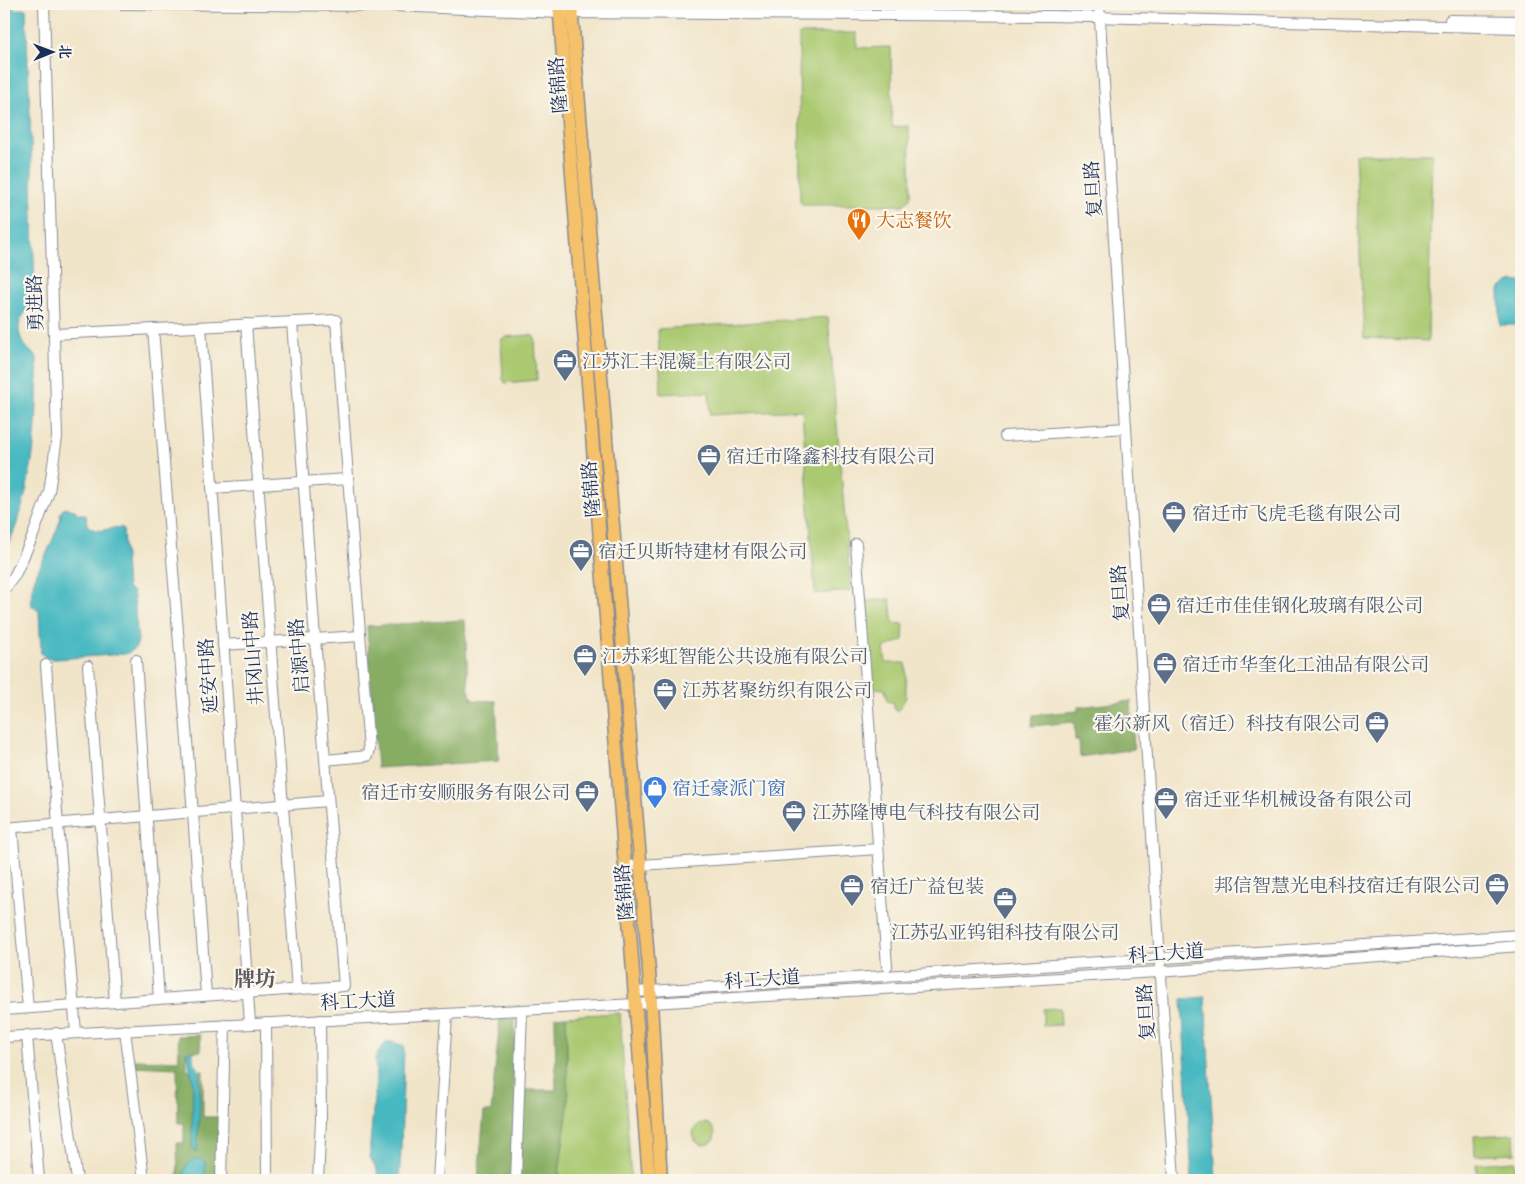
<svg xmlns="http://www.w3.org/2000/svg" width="1525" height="1184" font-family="'IM FELL Great Primer','Noto Serif SC',serif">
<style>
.green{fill:#aac971;stroke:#627c68}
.forest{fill:#87ad63;stroke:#516e60}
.water{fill:#4ab9c1;stroke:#327490}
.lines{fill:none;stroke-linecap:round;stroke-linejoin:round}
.river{stroke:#4ab9c1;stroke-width:14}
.minor-casing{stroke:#868a94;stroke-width:12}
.major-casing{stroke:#868a94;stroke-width:15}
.minor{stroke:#fff;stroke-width:10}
.major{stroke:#f5c16b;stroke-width:12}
.labels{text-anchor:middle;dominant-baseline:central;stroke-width:4.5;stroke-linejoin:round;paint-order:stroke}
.street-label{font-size:19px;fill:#1b2f5e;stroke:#fbf7ec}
.food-label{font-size:19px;fill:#c56008;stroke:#fbf7ec;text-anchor:start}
.service-label{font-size:19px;fill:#4e5e75;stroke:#fbf7ec;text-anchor:start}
.shop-label{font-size:19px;fill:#366cbe;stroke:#fbf7ec;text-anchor:start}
.quarter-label{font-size:21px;font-weight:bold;fill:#5b5860;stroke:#fbf7ec}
</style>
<rect width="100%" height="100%" fill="#fbf7ec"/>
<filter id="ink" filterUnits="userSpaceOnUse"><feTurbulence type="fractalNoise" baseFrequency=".02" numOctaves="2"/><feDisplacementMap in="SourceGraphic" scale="10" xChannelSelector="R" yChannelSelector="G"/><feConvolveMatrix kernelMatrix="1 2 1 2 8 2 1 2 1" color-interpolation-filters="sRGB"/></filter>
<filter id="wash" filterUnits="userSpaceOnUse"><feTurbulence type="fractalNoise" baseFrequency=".0096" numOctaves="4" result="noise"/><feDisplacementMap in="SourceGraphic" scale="20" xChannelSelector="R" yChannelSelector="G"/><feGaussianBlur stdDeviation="1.12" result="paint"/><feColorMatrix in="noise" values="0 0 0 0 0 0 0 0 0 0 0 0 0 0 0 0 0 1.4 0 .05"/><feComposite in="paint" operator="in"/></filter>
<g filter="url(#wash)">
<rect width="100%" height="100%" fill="#f1e5c9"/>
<g class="green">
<polygon points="857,33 857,48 891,47 892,127 909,126 911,194 909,200 903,205 803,205 800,201 799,34"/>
<polygon points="1355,154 1432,154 1428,341 1364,338"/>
<polygon points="828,317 851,591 815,594 802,410 710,415 709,392 661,394 658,329"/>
<polygon points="530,335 533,336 535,338 537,380 505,383 503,379 501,340 505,337"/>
<polygon points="890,599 893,623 904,624 903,640 884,648 886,663 906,663 906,697 898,711 894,709 894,703 887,701 885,689 870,688 864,601"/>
<polygon points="1060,1008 1061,1025 1043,1026 1043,1009"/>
<polygon points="620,1013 631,1180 558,1180 568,1105 566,1016"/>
<circle cx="704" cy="1134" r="11"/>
<polygon points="1514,1134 1515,1153 1475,1155 1474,1136"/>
<polygon points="1515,1161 1516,1180 1477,1180 1476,1164"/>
</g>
<g class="forest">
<polygon points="465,620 468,686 472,700 496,701 499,761 377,768 367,626"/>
<polygon points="1131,701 1134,749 1080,757 1079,740 1075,740 1074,722 1032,726 1033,715 1078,711 1078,707"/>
<polygon points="566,1016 568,1105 558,1180 478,1180 484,1112 491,1112 500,1019 515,1019 513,1090 556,1090 555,1017"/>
<polygon points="200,1035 201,1051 186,1052 187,1070 203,1071 203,1117 219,1117 218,1180 178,1180 177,1143 184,1143 184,1123 178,1123 177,1068 133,1066 133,1060 179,1061 178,1036"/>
</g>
<g class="water">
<path d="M26,9L32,172L35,303C11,321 16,341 37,357C38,405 37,445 26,491C21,512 15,533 4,552V10Z"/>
<polygon points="1513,281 1521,282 1521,325 1500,325 1499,290 1506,284"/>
<path d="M66,508L75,510L78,514H84L86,515L87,525C101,537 109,525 123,528L127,589L133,592L134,598L138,640C137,648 133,651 125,654L57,659C51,659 45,659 41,653L39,611L32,606C28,584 41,566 50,546C54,537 58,527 61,517L60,514L62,510Z"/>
<polygon points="1205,997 1216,1180 1192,1180 1182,999"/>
<polygon points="387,1042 392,1042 404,1046 401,1150 399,1180 378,1180 377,1170 370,1157 370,1144 376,1078 375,1059 379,1051"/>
<polygon points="191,1050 193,1051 193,1060 198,1068 199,1072 200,1101 197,1152 193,1150 192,1145 193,1084 187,1053"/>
<path d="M197,1159H201L205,1162L206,1180H182C184,1170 186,1161 197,1159Z"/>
</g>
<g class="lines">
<polyline class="river" points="7,4 8,28"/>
</g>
</g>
<g filter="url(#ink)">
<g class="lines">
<defs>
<g id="minor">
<polyline points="119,4 394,6 560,13 1051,16 1521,28"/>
<polyline points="625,4 743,7"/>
<polyline points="1099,4 1174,1180"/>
<polyline points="1450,20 1521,21"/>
<polyline points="246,324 297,989"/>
<polyline points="201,327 250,1023"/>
<polyline points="153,329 193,813 206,995"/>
<polyline points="54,334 336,320 369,750 367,756 325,760"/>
<polyline points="1005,436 1126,428"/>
<polyline points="212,488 348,479"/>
<polyline points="856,544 887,966"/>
<polyline points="4,590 15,575 32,538 49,492 57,437 44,4"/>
<polyline points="223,645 360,636"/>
<polyline points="136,660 159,999"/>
<polyline points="46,665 58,825 76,1032"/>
<polyline points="88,666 115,1002"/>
<polyline points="4,828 328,801"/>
<polyline points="12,828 28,1008"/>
<polyline points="626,866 878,849"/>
<polyline points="635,992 1521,935"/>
<polyline points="4,1010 344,986 315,639 292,322"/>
<polyline points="266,1023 267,1180"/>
<polyline points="125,1030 144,1180"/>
<polyline points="56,1033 77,1180"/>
<polyline points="27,1035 39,1180"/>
<polyline points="4,1037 636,1004 1157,972 1521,946"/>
<polyline points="221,1180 225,1025"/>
<polyline points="318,1180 321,1120 320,1020"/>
<polyline points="437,1180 447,1014"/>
<polyline points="516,1180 522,1010"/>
</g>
<g id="major">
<polyline points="559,4 649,1180"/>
<polyline points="571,4 650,984 661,1180"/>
</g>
</defs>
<use href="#minor" class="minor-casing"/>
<use href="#major" class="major-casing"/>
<use href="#minor" class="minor"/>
<use href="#major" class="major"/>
</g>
</g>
<defs>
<symbol id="restaurant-pin" viewBox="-11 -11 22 30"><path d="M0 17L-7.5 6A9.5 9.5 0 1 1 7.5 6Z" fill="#e8710a" stroke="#fbf7ec"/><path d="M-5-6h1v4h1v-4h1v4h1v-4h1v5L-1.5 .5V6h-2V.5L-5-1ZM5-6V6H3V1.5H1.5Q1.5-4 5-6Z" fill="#fff"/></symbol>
<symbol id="office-pin" viewBox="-11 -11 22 30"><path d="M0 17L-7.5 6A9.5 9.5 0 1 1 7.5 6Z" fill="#5c6f8a" stroke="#fbf7ec"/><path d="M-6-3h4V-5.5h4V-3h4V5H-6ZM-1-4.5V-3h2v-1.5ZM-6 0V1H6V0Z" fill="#fff"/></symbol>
<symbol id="shop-pin" viewBox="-11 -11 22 30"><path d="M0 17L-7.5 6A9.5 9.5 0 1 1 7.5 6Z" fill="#3f7fe0" stroke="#fbf7ec"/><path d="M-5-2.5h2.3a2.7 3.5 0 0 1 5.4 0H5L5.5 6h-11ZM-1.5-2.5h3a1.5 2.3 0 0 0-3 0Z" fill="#fff"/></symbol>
</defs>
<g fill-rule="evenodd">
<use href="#restaurant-pin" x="845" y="206" width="28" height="38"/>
<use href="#office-pin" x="551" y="347" width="28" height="38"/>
<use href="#office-pin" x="695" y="442" width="28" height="38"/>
<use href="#office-pin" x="1160" y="499" width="28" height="38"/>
<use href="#office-pin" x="567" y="537" width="28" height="38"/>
<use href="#office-pin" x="1145" y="591" width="28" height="38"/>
<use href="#office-pin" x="571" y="642" width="28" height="38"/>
<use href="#office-pin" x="1151" y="650" width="28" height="38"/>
<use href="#office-pin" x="651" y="676" width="28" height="38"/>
<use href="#office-pin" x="1363" y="709" width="28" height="38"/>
<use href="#shop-pin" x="641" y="774" width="28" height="38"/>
<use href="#office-pin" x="573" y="778" width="28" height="38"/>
<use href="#office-pin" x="1152" y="785" width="28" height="38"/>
<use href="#office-pin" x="780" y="798" width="28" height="38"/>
<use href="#office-pin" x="1483" y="871" width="28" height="38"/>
<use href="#office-pin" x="838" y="872" width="28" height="38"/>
<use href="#office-pin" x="991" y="885" width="28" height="38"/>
</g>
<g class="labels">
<g class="street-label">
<text transform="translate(558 85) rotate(-95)">隆锦路</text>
<text transform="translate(1093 189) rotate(-94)">复旦路</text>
<text transform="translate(35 303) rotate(-92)">勇进路</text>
<text transform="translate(591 489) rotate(-95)">隆锦路</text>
<text transform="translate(1120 593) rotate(-94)">复旦路</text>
<text transform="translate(299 656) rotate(-95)">启源中路</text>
<text transform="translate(253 658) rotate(-94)">井冈山中路</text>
<text transform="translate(208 676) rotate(-94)">延安中路</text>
<text transform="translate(624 892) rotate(-95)">隆锦路</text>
<text transform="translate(1166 953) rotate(-4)">科工大道</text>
<text transform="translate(762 979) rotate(-4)">科工大道</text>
<text transform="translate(358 1001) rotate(-3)">科工大道</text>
<text transform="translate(1146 1012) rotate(-94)">复旦路</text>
</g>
<g class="food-label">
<text x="876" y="220">大志餐饮</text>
</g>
<g class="service-label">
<text x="582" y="361">江苏汇丰混凝土有限公司</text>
<text x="726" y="456">宿迁市隆鑫科技有限公司</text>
<text x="1192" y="513">宿迁市飞虎毛毯有限公司</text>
<text x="598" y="551">宿迁贝斯特建材有限公司</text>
<text x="1176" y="605">宿迁市佳佳钢化玻璃有限公司</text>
<text x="602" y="656">江苏彩虹智能公共设施有限公司</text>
<text x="1182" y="664">宿迁市华奎化工油品有限公司</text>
<text x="682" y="690">江苏茗聚纺织有限公司</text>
<text x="1360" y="723" text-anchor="end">霍尔新风（宿迁）科技有限公司</text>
<text x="570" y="792" text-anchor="end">宿迁市安顺服务有限公司</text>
<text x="1184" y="799">宿迁亚华机械设备有限公司</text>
<text x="812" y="812">江苏隆博电气科技有限公司</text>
<text x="1480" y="885" text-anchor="end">邦信智慧光电科技宿迁有限公司</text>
<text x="870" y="886">宿迁广益包装</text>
<text x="1005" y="932" text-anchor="middle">江苏弘亚钨钼科技有限公司</text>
</g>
<g class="shop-label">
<text x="672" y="788">宿迁豪派门窗</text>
</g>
<g class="quarter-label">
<text x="255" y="979">牌坊</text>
</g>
</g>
<rect width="1525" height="1184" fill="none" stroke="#fbf7ec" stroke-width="20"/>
<g transform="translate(52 52) rotate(89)" stroke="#fbf7ec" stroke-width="4" paint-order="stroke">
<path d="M0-4L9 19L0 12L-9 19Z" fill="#1b2f5e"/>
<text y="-8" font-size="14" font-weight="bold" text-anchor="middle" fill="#1b2f5e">北</text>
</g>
</svg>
